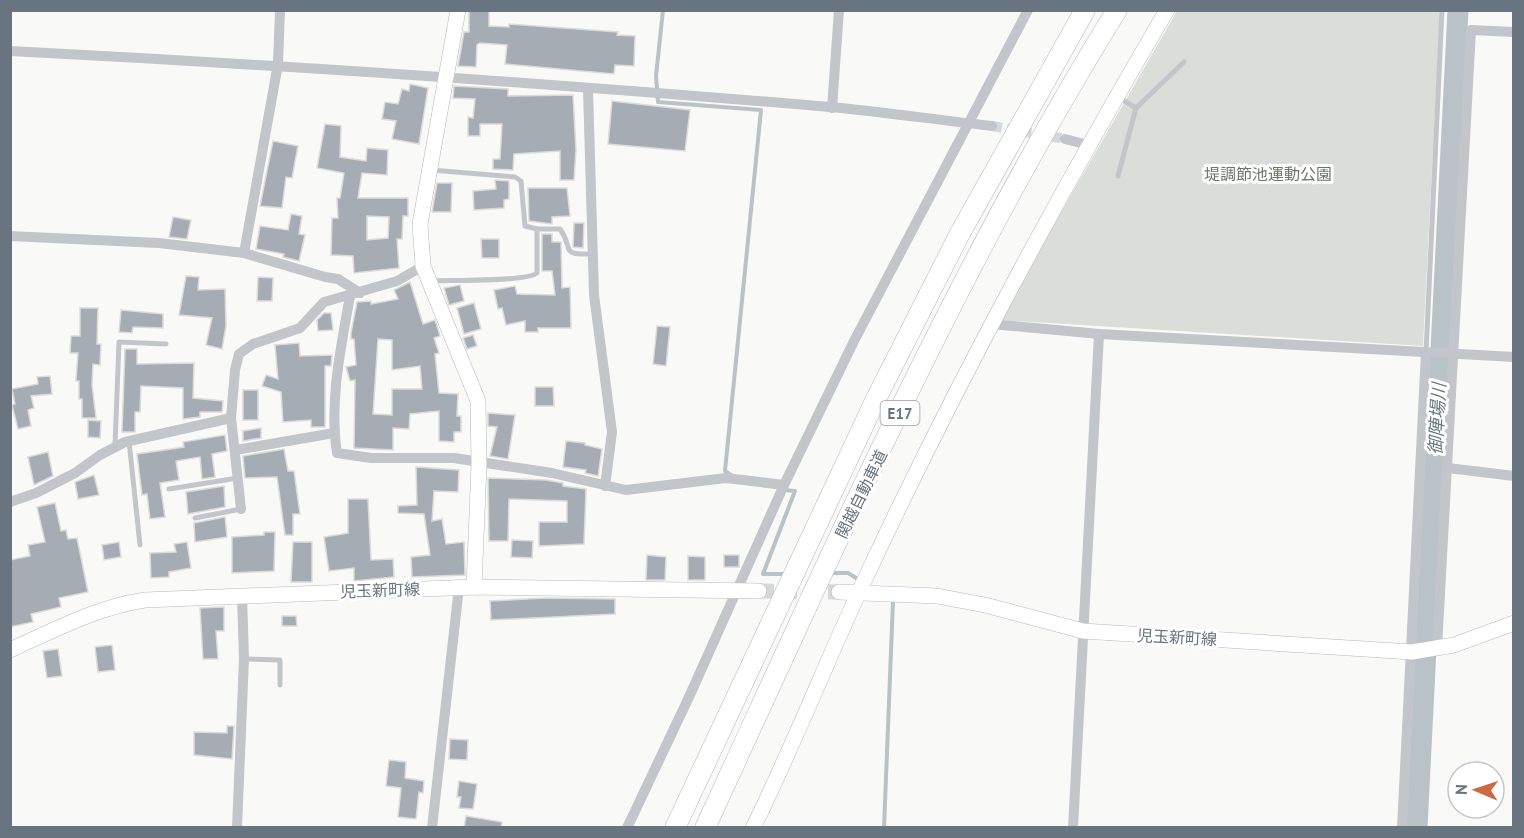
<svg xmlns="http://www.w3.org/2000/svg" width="1524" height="838" font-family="'PT Sans','Noto Sans JP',sans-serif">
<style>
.green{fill:#daded8}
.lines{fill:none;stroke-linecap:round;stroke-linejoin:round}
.stream{stroke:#b9c2c7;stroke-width:4}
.river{stroke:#b9c2c7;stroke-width:21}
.building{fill:#a6acb3;stroke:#dbdbda;stroke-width:1.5;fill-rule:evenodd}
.street-tunnel{stroke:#d5d8da;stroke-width:10;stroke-dasharray:10 5;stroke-linecap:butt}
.secondary-tunnel{stroke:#d5d8da;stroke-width:15;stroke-dasharray:15 8;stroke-linecap:butt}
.secondary-casing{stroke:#b5b9bd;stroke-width:16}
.highway-casing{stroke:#b4b7ba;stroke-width:21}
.lane{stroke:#c2c5c9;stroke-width:5}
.street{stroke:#c2c5c9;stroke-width:10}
.secondary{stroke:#fff;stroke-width:15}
.highway{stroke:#fff;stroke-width:20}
.labels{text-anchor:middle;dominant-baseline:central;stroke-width:6;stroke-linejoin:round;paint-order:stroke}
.shield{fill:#fff;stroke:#959ea5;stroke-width:1.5}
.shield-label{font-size:15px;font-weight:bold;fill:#68747f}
.park-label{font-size:16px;fill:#697866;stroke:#fff}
.street-label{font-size:16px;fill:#68747f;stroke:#fff}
.water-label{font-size:18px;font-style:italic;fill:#68797f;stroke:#fff}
</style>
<rect width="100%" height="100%" fill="#f9faf8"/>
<polygon class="green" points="1177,11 1440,11 1423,346 999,320"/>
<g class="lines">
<g class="stream">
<polyline points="663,10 656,76 658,102 761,110 725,471 732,476"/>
<polyline points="784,490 795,491 763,574 788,574"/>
<polyline points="829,573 848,573 861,581"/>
<polyline points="884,828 893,601 890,599"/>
</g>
<polyline class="river" points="1417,828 1458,10"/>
</g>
<g class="building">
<polygon points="489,10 489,26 509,27 509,24 618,32 617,35 635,36 634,66 615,65 614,74 505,64 507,45 480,43 477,45 476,67 458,66 464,32 469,32 469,11"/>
<polygon points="410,84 428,88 419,144 392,139 396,121 382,119 385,102 398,104 402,89 409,91"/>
<polygon points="454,86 508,89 508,96 573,95 576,150 574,180 560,180 560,151 514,154 513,170 493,169 493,159 500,159 502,124 480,124 480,136 468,136 468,117 473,118 475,99 453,98"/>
<polygon points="612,101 690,110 685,151 608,144"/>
<path d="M325,124L341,126L340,157L366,161L367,148L388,150L387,175L362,173L358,198H408V216H403L402,239H397L399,268L354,273L353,256L331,255L332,218H338L337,198H340L344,173L317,168ZM367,216L389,217L388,238L367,240Z"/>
<polygon points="273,141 298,146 292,178 286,177 282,208 260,206"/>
<polygon points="495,180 509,181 509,199 504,200 504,208 474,210 473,191 496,189"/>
<polygon points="437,183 452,183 451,212 432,212"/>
<polygon points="528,188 567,188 570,216 552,217 552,224 529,221"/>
<polygon points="291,214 302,216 299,234 305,235 299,261 283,257 284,254 256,249 260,226 288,230"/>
<polygon points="173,217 191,220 187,239 169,237"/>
<polygon points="574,223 584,223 583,248 573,247"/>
<polygon points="542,234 552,234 552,242 561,242 562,288 570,287 571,328 538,328 538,332 525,332 525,321 506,325 502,308 498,309 494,290 515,286 517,294 555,295 552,271 542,271"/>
<polygon points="481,239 499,239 499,258 482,258"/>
<polygon points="186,276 199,277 198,290 225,289 226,326 222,349 206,345 212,318 179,315"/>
<polygon points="258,277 273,278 272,301 257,301"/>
<path d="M410,282L423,324L435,320L437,326L440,336L434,338L439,353L435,354L439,393L458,394L457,416H461V432H454V442L439,441V411L410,414L409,429L393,428V450L354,448L355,380L350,381L346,367L356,365L354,339H351V333L357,302L371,301V304L398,299L394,290ZM378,339L392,340V370L420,366L422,389H392V415L373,414Z"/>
<polygon points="460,285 464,301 449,305 444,288"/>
<polygon points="474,303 481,329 464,334 457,308"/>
<polygon points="80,308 98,308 97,344 101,344 100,365 93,364 92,385 96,418 82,418 82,399 79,399 79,381 76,381 78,353 70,353 71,336 80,336"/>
<polygon points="121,310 163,314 163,328 133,327 132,333 119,332"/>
<polygon points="324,313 331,313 333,330 318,331 317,320"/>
<polygon points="657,326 670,327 666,366 653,364"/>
<polygon points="473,335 477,346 467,349 463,338"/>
<polygon points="299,343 300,356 332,355 331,366 325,366 325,427 311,427 311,420 283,422 281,392 262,386 266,375 278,379 275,345"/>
<polygon points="125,349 137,349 137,364 194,363 193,398 223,401 222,412 200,412 200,417 183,419 183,388 141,386 140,412 135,412 135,432 122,432"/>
<polygon points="50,376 52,394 31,396 34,408 28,410 31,426 18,429 12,405 15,404 12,389 38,384 37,377"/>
<polygon points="535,387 553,387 554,406 535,406"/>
<rect x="243" y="390" width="15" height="30"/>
<polygon points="488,413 515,415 508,459 490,456 497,427 488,426"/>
<polygon points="88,420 101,421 100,438 88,437"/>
<polygon points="261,428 261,438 243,441 243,431"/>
<polygon points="225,435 227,451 212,454 215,477 202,479 200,457 176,461 179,480 160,483 165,517 150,519 147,494 142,495 137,454 184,447 183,442"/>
<polygon points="566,441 585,443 585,445 602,449 598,476 585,473 586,470 563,467"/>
<polygon points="284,449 288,471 294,471 300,514 293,514 293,535 285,535 277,477 245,478 243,456"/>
<polygon points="48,452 53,476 34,485 28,457"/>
<polygon points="416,467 459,470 458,492 434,491 432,521 442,519 446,544 464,542 465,575 412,577 411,557 430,555 424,514 398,513 398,506 417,505"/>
<polygon points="94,475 99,495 78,499 75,482"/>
<polygon points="488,478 546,480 563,483 563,486 586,489 584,544 539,546 539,522 567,522 567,501 509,499 508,541 489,541"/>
<polygon points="224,486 225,507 188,514 186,492"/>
<polygon points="348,499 368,499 371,560 393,559 394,577 354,581 354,568 329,571 324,537 348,533"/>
<polygon points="55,503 61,531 66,530 68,539 77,538 88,592 59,598 61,607 31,614 33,622 10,627 10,560 30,556 28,545 45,542 37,507"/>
<polygon points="225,517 227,537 195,542 194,523"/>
<polygon points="264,532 275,532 274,571 232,573 232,537 264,535"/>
<polygon points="512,540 533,541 532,558 511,557"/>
<polygon points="119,542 121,557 104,560 102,545"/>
<polygon points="187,542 191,568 169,572 169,577 151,578 150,553 176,552 174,544"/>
<polygon points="293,542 312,542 312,582 291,582"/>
<polygon points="647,555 666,557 665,580 646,580"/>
<rect x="724" y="555" width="15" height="12"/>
<polygon points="688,556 705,557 705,580 688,580"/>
<polygon points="545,598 615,599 615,614 491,620 490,601"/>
<polygon points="224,607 224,631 216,631 218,659 203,659 200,608"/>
<polygon points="282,616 296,616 297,626 282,626"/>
<polygon points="112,645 115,670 98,672 95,647"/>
<polygon points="58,649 62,676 47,678 43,651"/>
<polygon points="227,726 234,726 232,759 194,755 194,732 227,733"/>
<polygon points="450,739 468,740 467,760 449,759"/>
<polygon points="389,760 406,762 405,778 424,781 423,793 419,792 416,819 398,817 401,788 386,786"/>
<polygon points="459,781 477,784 473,809 459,808 461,797 457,797"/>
<polygon points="466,816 502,822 501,828 464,828"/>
</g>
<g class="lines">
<polyline class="street-tunnel" points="992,126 1065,139"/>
<polyline class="secondary-tunnel" points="759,591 839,592"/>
<defs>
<g id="secondary">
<polyline points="458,10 420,224 423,266 478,401 479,464 474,587"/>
<polyline points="839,592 937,596 985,605 1083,631 1412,652 1454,645 1514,623"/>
<path d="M10,650C54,630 97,607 145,600L474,587L759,591"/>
<path d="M753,828C791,751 823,670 859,592C951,393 1056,199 1167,10"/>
</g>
<g id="highway">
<polyline points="675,828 875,401 959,235 1085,10"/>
<path d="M705,828C833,551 956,269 1117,10"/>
</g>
</defs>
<use href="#secondary" class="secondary-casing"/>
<use href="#highway" class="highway-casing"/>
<g class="lane">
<polyline points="1118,97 1136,108"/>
<polyline points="1118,176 1136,108 1184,62"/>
<path d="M537,229H560C575,250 558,255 593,254"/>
<path d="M430,281C449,280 527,282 537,273V229L525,226L521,181L515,177L431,170"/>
<polyline points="1426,352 1442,10"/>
<polyline points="129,441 140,545"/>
<polyline points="115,445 119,342 166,344"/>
<polyline points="169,489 238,478"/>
<polyline points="195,518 241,509"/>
<polyline points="244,659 280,660 280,685"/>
</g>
<g class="street">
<path d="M10,51C284,65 557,84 830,107C884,112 938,120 992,126"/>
<polyline points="588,89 594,295 612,432 605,486"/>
<polyline points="832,108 839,10"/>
<polyline points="1065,139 1088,145"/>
<polyline points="10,236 159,243 244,253 325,277 338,279 360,293"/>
<polyline points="244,253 278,64 280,10"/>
<path d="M350,296C341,347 329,401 337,453L371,458H454L552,473L626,490L726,478L784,485"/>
<polyline points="991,324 1099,334 1514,357"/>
<polyline points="236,450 334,433"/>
<polyline points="1448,468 1514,476"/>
<polyline points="10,502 36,493 75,473 100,455 125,442 231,418"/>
<polyline points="241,509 231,418 235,370 239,354 253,344 300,328 324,302 397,281 423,266"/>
<polyline points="1437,648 1471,30 1514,32"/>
<polyline points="237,828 244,659 242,595"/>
<polyline points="432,828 459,587"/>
<polyline points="627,828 689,697 784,485 854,341 1028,10"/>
<polyline points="1073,828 1099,334"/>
<polyline points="1402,828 1426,352"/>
</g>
<use href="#secondary" class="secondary"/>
<use href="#highway" class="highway"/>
</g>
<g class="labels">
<rect class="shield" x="880.5" y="401" width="39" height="24" rx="4.5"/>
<g class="shield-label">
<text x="900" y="413">E17</text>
</g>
<g class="park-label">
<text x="1268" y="174">堤調節池運動公園</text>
</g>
<g class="street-label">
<text transform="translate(861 494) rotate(-64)">関越自動車道</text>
<text transform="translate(380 590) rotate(-2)">児玉新町線</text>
<text transform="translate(1177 637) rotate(3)">児玉新町線</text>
</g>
<g class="water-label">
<text transform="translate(1437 419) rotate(-87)">御陣場川</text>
</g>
</g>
<rect width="1524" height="838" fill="none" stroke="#68747f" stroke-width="24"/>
<g transform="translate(1476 790) rotate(272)"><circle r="28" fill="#ffffff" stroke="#c3c7cc" stroke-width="1.5"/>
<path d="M0-4.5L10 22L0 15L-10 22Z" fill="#ce6744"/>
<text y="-9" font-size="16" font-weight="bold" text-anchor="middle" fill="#68747f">N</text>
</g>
</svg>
